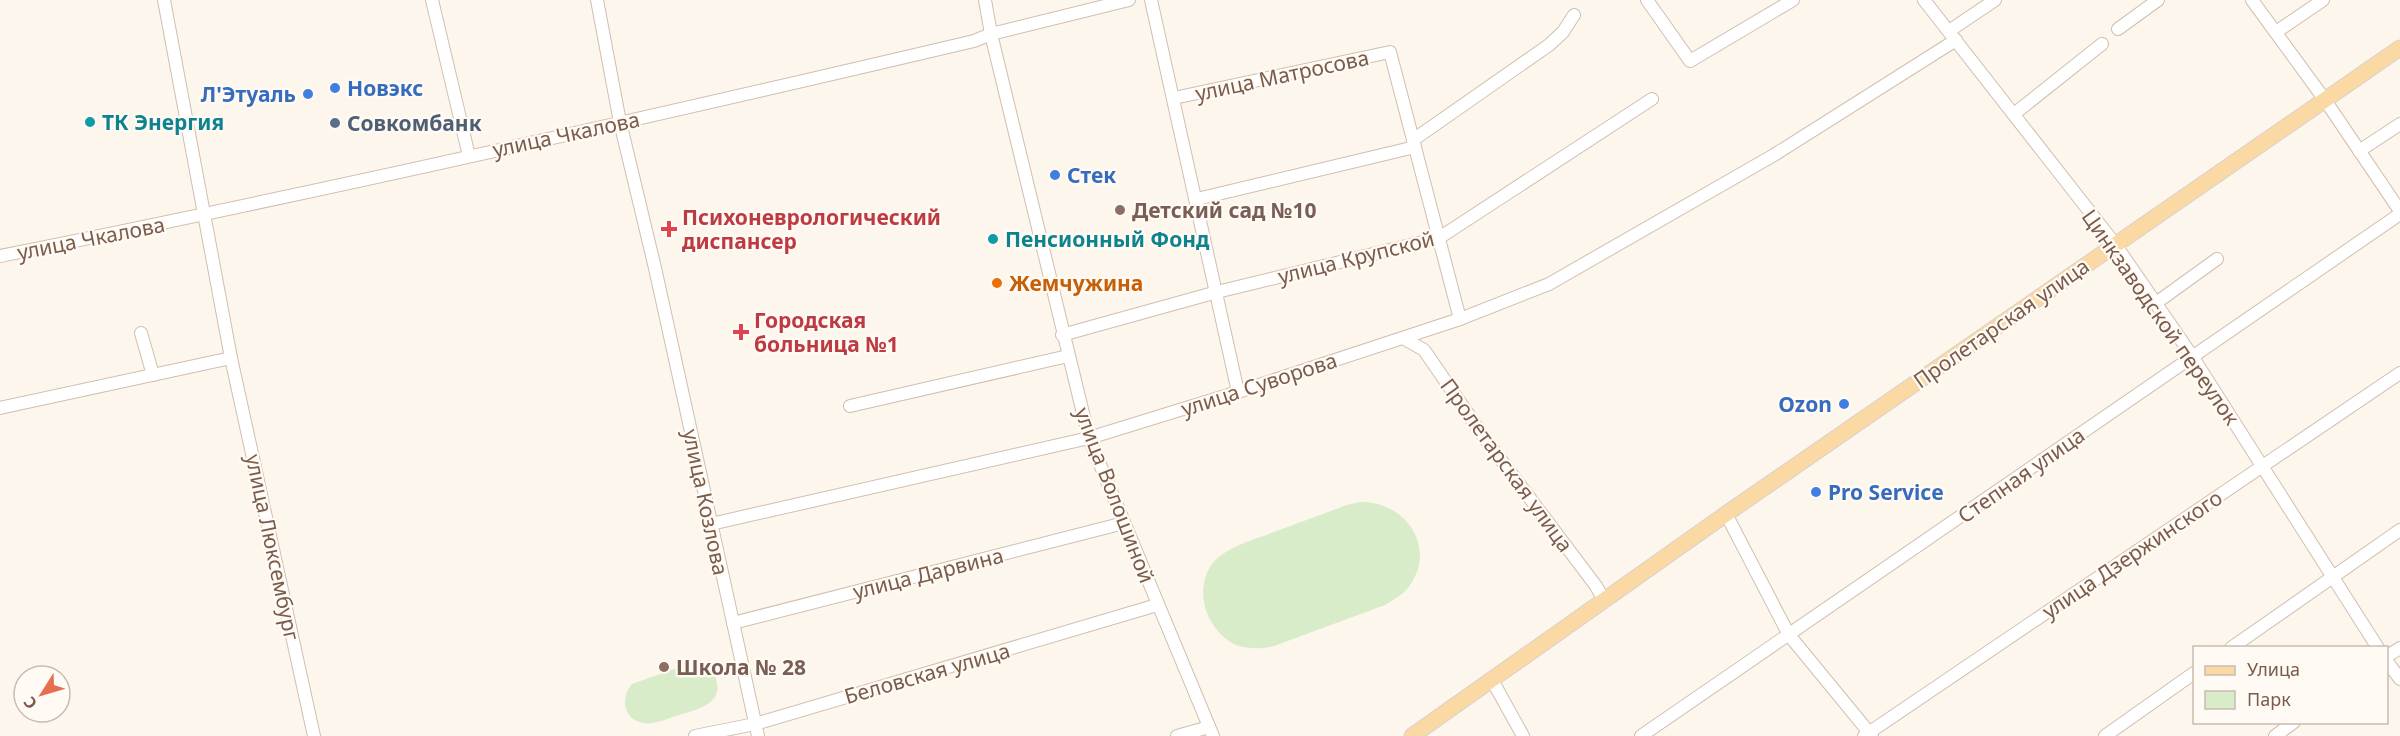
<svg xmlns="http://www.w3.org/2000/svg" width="2400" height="736" font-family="'Noto Sans',sans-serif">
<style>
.green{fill:#d8ecc9}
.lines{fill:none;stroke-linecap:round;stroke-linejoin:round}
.minor-casing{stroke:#d1beb0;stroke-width:14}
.major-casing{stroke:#dad1cd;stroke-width:17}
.minor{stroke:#fff;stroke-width:12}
.major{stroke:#fbd9a5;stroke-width:15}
.shop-dot{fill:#3f7fe0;stroke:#fffaf3;stroke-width:2}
.culture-dot{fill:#0f9aa8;stroke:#fffaf3;stroke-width:2}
.service-dot{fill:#5c6f8a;stroke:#fffaf3;stroke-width:2}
.education-dot{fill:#8d6e63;stroke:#fffaf3;stroke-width:2}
.health-dot{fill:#e0444e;stroke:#fffaf3;stroke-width:2}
.food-dot{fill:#e8710a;stroke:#fffaf3;stroke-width:2}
.labels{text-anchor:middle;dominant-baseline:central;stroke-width:4.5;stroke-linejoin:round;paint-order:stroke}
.street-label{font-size:21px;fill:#7a5c4d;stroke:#fffaf3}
.shop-label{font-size:21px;font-weight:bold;fill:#366cbe;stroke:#fffaf3;text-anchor:start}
.culture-label{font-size:21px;font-weight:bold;fill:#0d838f;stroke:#fffaf3;text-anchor:start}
.service-label{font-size:21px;font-weight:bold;fill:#4e5e75;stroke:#fffaf3;text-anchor:start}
.education-label{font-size:21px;font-weight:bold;fill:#785e54;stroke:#fffaf3;text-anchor:start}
.health-label{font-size:21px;font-weight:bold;fill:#be3a42;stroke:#fffaf3;text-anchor:start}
.food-label{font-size:21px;font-weight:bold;fill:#c56008;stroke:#fffaf3;text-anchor:start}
</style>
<rect width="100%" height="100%" fill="#fdf6ec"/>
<g class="green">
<path d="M1360,502C1407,501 1439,550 1407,589C1401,596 1393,600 1385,605L1274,646C1252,651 1232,649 1217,630C1199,609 1197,574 1220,556C1236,544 1256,539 1274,532C1298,523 1323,514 1347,505Z"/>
<path d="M688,664H699L713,672C729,703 699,709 676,716C666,719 654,725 644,723C623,720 620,698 632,684Z"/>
</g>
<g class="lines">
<defs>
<g id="minor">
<polyline points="164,0 231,358 314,736"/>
<polyline points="432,0 469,156"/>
<polyline points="597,0 620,122 655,268 758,736"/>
<polyline points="985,0 991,34 1089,438 1213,736"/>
<polyline points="1151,0 1238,392"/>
<polyline points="1647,0 1690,61 1793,0"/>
<polyline points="1924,0 2115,244 2192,356 2378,648"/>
<polyline points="2252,0 2325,100 2400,211"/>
<polyline points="2118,29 2158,0"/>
<polyline points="1949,31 1995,0"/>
<polyline points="2276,32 2323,0"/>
<polyline points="1174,98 1390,52 1460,319"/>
<polyline points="2014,114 2102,44"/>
<polyline points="1413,140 1549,45 1563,32 1574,15"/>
<polyline points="2359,151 2400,124"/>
<polyline points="1197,199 1415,147"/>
<path d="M0,256C326,191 651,117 974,41L991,34L1129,0"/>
<polyline points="2156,303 2217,259"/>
<polyline points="141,333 153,375"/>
<polyline points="1062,335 1217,292 1439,238 1652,99"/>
<polyline points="1403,338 1424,350 1486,440 1596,586 1604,600"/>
<polyline points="850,406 1068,356"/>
<polyline points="0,408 231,358"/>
<polyline points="1726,514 1789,635 1872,736"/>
<polyline points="711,524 1089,438 1238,392 1460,319 1549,284 1774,155 1956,40"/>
<polyline points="733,623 1124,523"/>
<polyline points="2231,648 2400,530"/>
<polyline points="2386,657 2400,648"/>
<polyline points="2386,660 2400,679"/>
<polyline points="1492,680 1523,736"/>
<polyline points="695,736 755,724 1157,605"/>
<polyline points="1177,736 1209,727"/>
<polyline points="1641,736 2400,214"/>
<polyline points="1864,736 2400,373"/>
<polyline points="2105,736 2194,673"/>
<polyline points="2275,736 2294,722"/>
</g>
<polyline id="major" points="1412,736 1726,514 2400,48"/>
</defs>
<use href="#minor" class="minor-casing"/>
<use href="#major" class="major-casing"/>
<use href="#minor" class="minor"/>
<use href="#major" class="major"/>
</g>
<g class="shop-dot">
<circle cx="335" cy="88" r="6"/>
<circle cx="308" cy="94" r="6"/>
<circle cx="1055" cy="175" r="6"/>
<circle cx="1844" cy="404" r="6"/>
<circle cx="1816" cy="492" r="6"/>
</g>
<g class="culture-dot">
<circle cx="90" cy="122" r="6"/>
<circle cx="993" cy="239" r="6"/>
</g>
<circle class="service-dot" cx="335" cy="123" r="6"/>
<g class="education-dot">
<circle cx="1120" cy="210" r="6"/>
<circle cx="664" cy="667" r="6"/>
</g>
<g class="health-dot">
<path d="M666 220h6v6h6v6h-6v6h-6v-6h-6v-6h6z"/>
<path d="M738 323h6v6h6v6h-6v6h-6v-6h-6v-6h6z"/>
</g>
<circle class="food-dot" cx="997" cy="283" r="6"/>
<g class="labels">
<g class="street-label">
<text transform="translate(1282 75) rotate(-12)">улица Матросова</text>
<text transform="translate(566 134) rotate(-12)">улица Чкалова</text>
<text transform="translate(91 238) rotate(-11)">улица Чкалова</text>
<text transform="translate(1356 257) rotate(-14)">улица Крупской</text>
<text transform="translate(2161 317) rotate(55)">Цинкзаводской переулок</text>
<text transform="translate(2001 323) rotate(-35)">Пролетарская улица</text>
<text transform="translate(1259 384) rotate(-18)">улица Суворова</text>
<text transform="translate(1507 465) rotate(54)">Пролетарская улица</text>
<text transform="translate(2021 475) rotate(-35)">Степная улица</text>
<text transform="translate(1115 495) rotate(69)">улица Волошиной</text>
<text transform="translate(706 502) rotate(78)">улица Козлова</text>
<text transform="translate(273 547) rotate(78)">улица Люксембург</text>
<text transform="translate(2132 554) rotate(-34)">улица Дзержинского</text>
<text transform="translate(928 573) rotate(-14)">улица Дарвина</text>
<text transform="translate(927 673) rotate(-16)">Беловская улица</text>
</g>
<g class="shop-label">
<text x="347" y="88">Новэкс</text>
<text x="296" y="94" text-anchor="end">Л'Этуаль</text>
<text x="1067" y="175">Стек</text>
<text x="1832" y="404" text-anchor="end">Ozon</text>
<text x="1828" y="492">Pro Service</text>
</g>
<g class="culture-label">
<text x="102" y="122">ТК Энергия</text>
<text x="1005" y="239">Пенсионный Фонд</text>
</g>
<g class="service-label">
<text x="347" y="123">Совкомбанк</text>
</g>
<g class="education-label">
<text x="1132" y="210">Детский сад №10</text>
<text x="676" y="667">Школа № 28</text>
</g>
<g class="health-label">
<text x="682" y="217">Психоневрологический<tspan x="682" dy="24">диспансер</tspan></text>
<text x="754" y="320">Городская<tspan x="754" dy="24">больница №1</tspan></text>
</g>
<g class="food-label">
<text x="1009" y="283">Жемчужина</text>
</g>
</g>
<rect x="2193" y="646" width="195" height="78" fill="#fffaf3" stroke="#cabbb1" stroke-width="1.5"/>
<rect x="2205" y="666" width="30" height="9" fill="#fbd9a5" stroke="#cabbb1" stroke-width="1.5"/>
<text x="2247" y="676" font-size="18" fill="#7a5c4d">Улица</text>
<rect x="2205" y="691" width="30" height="18" fill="#d8ecc9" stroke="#cabbb1" stroke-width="1.5"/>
<text x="2247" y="706" font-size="18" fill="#7a5c4d">Парк</text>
<g transform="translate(42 694) rotate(233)"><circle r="28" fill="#fffaf3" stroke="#cabbb1" stroke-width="1.5"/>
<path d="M0-4.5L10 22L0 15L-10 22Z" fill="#e76f51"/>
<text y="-9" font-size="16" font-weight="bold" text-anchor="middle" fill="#7a5c4d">С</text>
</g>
</svg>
